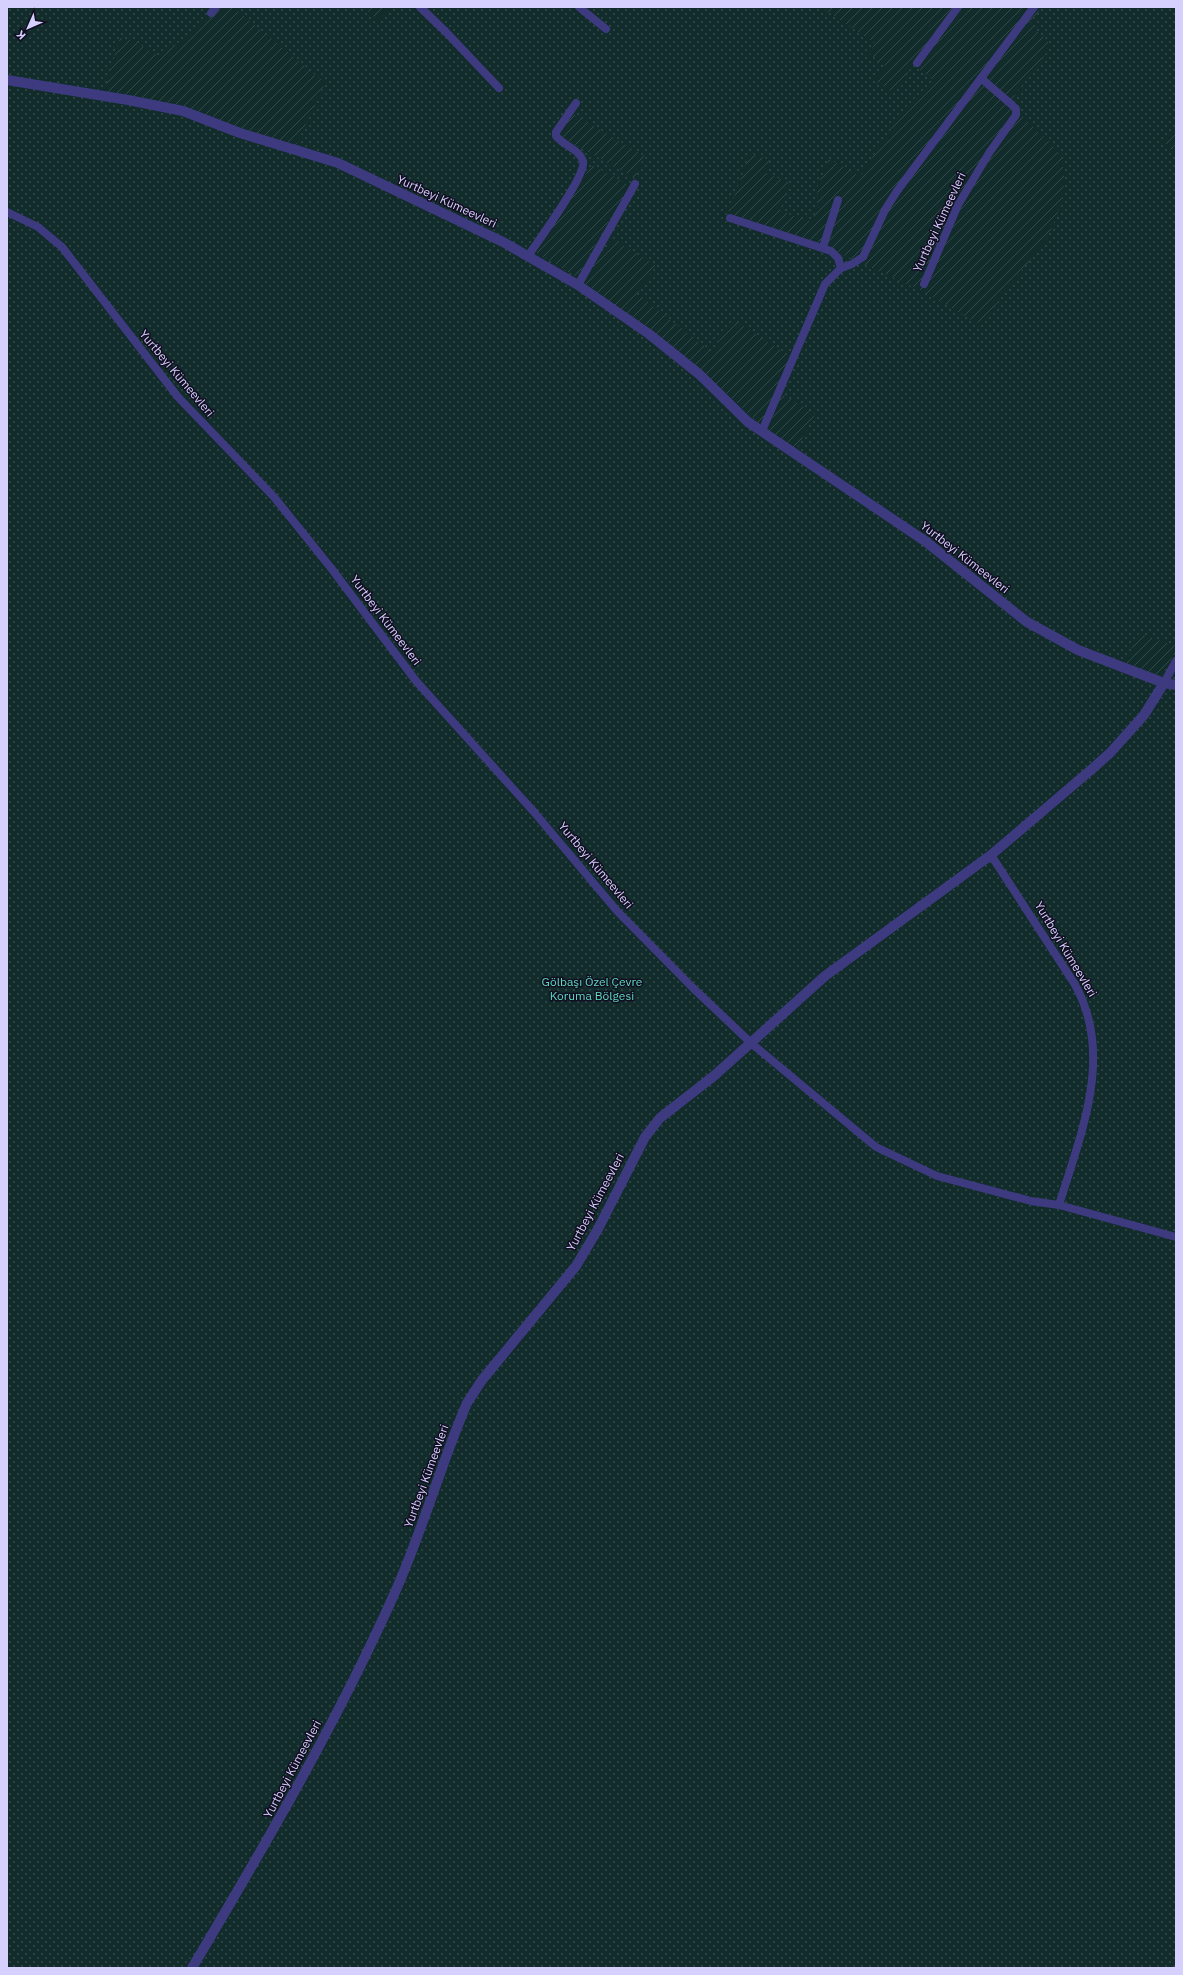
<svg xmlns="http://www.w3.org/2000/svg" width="1183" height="1975" font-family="'IBM Plex Sans',sans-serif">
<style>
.park{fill:url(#park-dots)}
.garden{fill:url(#garden-furrows)}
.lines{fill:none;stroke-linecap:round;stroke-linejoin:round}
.minor{stroke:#3e3a80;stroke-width:8}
.tertiary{stroke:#3e3a80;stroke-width:10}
.labels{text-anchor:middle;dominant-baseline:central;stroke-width:3;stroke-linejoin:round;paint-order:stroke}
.street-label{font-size:12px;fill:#d6d0fe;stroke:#120e22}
.park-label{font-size:12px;fill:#5dddbf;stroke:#120e22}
</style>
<defs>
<pattern id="park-dots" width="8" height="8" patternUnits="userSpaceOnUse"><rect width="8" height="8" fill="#112c2b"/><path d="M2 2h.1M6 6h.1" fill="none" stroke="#334a4b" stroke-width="1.8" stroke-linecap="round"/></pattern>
<pattern id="garden-furrows" width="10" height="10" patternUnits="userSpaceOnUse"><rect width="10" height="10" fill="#112c2b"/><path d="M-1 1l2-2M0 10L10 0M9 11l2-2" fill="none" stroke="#334a4b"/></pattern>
</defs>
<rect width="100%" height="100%" fill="#120e22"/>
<rect class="park" x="7" y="7" width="1169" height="1961"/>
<g class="garden">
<polygon points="224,7 233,7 325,83 296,145 261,136 170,103 104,92 120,38 132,40 160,57"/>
<polygon points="364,7 391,7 378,21"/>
<path d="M821,7H1042L1029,24L1052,45L1012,99C1015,105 1018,110 1022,115C1032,129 1049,138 1058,153C1072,175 1059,218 1046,239L980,325L924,292L820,244L728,214L750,153L770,160L766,174L789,182L780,211L812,222L817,205L818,185L829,159L860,176L905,108L933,80L913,65L893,93L874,80L885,65L869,54L875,43Z"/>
<polygon points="572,113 644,156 635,178 559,136"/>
<polygon points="1176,129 1176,155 1163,141"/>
<polygon points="592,165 629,185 577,277 535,252"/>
<polygon points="612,238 656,266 637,294 712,352 733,319 790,357 761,425 701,370 584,283"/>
<polygon points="782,394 815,414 796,450 767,430"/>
<polygon points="1140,634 1176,646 1176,650 1160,679 1123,664"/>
</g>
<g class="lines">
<g class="minor">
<polyline points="420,7 446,32 499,88"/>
<polyline points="579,7 606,29"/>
<polyline points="211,13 216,7"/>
<polyline points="917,63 958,7"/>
<polyline points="7,212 38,227 62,247 178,397 274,497 331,568 416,681 534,812 617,911 693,988 751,1043 876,1147 937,1176 1031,1201 1059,1205 1176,1237"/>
<polyline points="730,218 831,251 838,258 841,268"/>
<polyline points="823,247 838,200"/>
<path d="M528,256C538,241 587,175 583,161C579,149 564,146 556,136V132L576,103"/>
<polyline points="924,284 958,205 989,153 1016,115 1016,109 1012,105 982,79"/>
<polyline points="578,285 635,184"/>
<polyline points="762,431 825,284 841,268 852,264 863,257 885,210 897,191 1034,7"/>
<polyline points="1164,683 1176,661"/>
<path d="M991,855L1074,983C1115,1054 1081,1133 1059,1205"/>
</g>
<g class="tertiary">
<polyline points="7,80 128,100 183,111 240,133 338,163 503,242 578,285 649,334 699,374 748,422 925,541 1027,622 1078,650 1164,683 1176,685"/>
<path d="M192,1968C265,1845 338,1721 396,1590C423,1529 441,1464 467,1403L482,1380L576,1266L598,1229L645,1137L660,1118L715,1075L825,976L991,855L1092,769L1110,753L1144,715L1164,683"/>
</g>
</g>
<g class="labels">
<g class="street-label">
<text transform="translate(447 201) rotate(25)">Yurtbeyi Kümeevleri</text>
<text transform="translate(939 222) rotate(-65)">Yurtbeyi Kümeevleri</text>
<text transform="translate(177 373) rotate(50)">Yurtbeyi Kümeevleri</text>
<text transform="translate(965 557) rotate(38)">Yurtbeyi Kümeevleri</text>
<text transform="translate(386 620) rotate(53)">Yurtbeyi Kümeevleri</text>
<text transform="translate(596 865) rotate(50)">Yurtbeyi Kümeevleri</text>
<text transform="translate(1066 949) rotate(59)">Yurtbeyi Kümeevleri</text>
<text transform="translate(595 1202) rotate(-62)">Yurtbeyi Kümeevleri</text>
<text transform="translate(426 1476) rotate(-70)">Yurtbeyi Kümeevleri</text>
<text transform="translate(292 1769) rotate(-62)">Yurtbeyi Kümeevleri</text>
</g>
<g class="park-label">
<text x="592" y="981">Gölbaşı Özel Çevre<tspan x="592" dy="14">Koruma Bölgesi</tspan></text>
</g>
</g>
<rect width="1183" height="1975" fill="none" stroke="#d6d0fe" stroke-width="16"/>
<g transform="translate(28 28) rotate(225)" stroke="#120e22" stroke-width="3" paint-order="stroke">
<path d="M0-3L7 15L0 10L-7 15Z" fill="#d6d0fe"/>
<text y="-6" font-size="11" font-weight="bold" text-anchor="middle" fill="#d6d0fe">K</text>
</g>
</svg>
